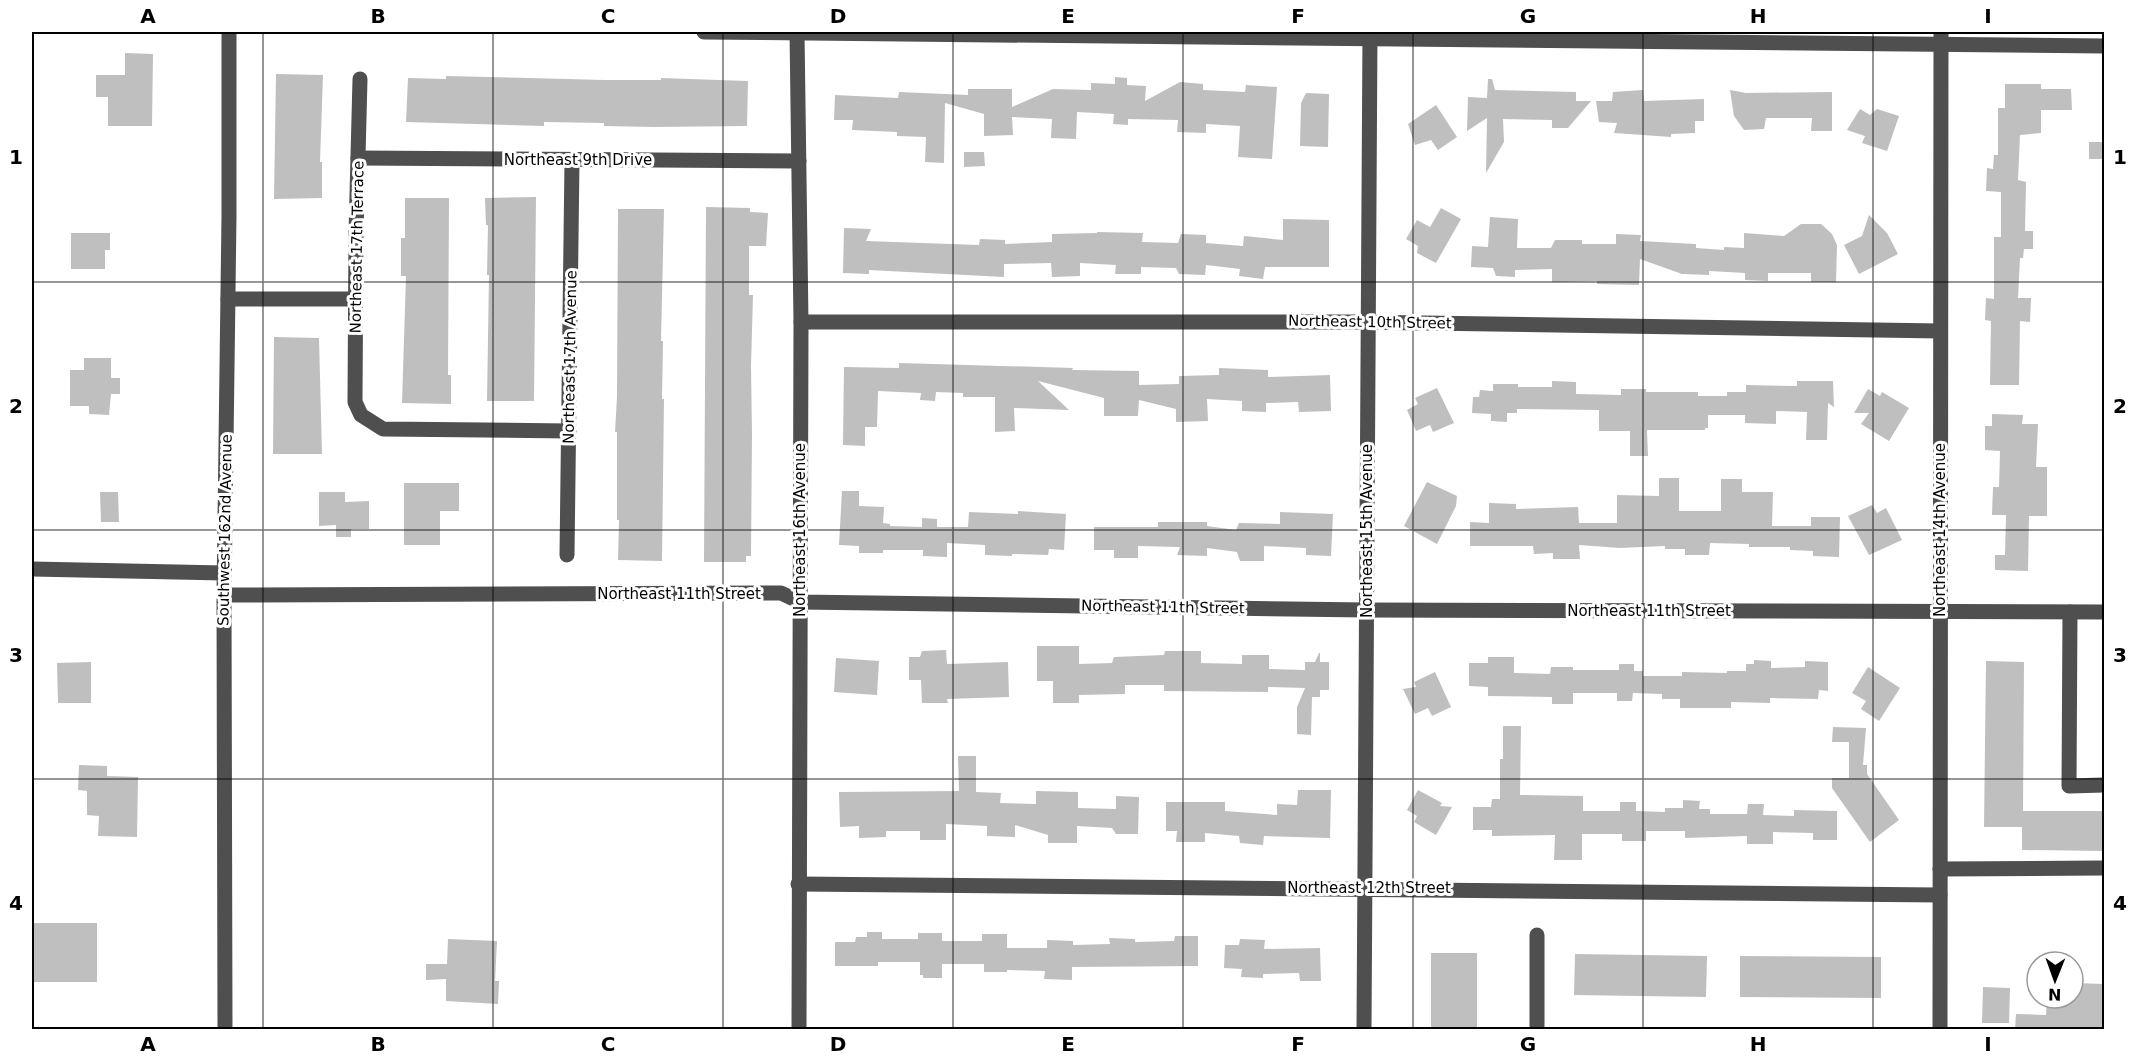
<svg xmlns="http://www.w3.org/2000/svg" width="2136" height="1061" font-family="'DejaVu Sans',sans-serif">
<style>
.building{fill:#bfbfbf}
.lines{fill:none;stroke-linecap:round;stroke-linejoin:round}
.minor{stroke:#4f4f4f;stroke-width:15}
.grid{fill:none;stroke:#000;stroke-width:1.5;stroke-opacity:0.55}
.labels{text-anchor:middle;dominant-baseline:central;stroke-width:6;stroke-linejoin:round;paint-order:stroke}
.street-label{font-size:15px;fill:#000;stroke:#fff}
.neatline{fill:none;stroke:#000;stroke-width:2}
.grid-label{font-size:20px;text-anchor:middle;font-weight:bold;fill:#000}
</style>
<rect width="100%" height="100%" fill="#fff"/>
<g class="building">
<polygon points="125,53 153,54 152,126 108,126 108,97 96,97 96,75 125,75"/>
<polygon points="276,74 323,75 320,162 322,162 322,198 274,199"/>
<polygon points="446,76 605,80 661,80 661,78 748,81 747,126 654,127 604,126 604,123 544,122 544,126 406,122 408,78 446,79"/>
<polygon points="1115,77 1127,78 1127,85 1146,86 1145,101 1180,82 1203,84 1203,90 1245,92 1246,85 1277,87 1272,159 1238,157 1240,126 1206,124 1206,133 1177,132 1178,120 1128,119 1128,125 1113,124 1114,114 1077,112 1076,139 1051,138 1052,119 1012,117 1013,135 984,136 984,114 945,103 944,163 925,162 926,137 897,136 897,132 852,130 853,120 834,120 835,95 898,98 899,92 968,95 968,89 1012,89 1012,107 1053,89 1091,90 1091,83 1115,84"/>
<polygon points="1488,79 1492,79 1495,90 1576,92 1576,101 1591,101 1568,128 1552,128 1552,120 1503,119 1504,142 1486,173 1487,118 1467,131 1468,97 1487,98"/>
<polygon points="2005,84 2041,84 2041,89 2071,89 2072,110 2041,110 2041,133 2020,135 2018,180 2026,182 2025,231 2033,231 2033,249 2024,249 2023,258 2020,258 2018,298 2031,298 2030,322 2020,321 2019,385 1990,385 1991,321 1985,320 1986,298 1994,299 1994,237 2001,237 2001,192 1986,191 1987,168 1993,169 1994,155 1998,155 1998,108 2005,108"/>
<polygon points="1643,90 1644,101 1704,99 1704,121 1695,121 1695,133 1671,134 1671,137 1614,133 1617,123 1599,122 1596,101 1612,101 1613,92"/>
<polygon points="1730,90 1746,93 1832,92 1832,131 1811,131 1812,118 1766,118 1764,129 1744,130 1734,116"/>
<polygon points="1306,93 1329,94 1328,147 1300,146 1301,103"/>
<polygon points="1436,105 1457,137 1438,150 1431,140 1415,145 1408,124"/>
<polygon points="1860,109 1870,115 1877,109 1899,116 1887,151 1862,143 1865,136 1847,130"/>
<rect x="2089" y="142" width="15" height="17"/>
<polygon points="964,152 984,152 985,166 964,167"/>
<polygon points="536,197 534,401 487,401 489,275 487,275 488,225 486,225 485,198"/>
<polygon points="405,198 449,198 448,375 451,375 451,404 402,403 406,276 401,276 401,238 405,238"/>
<polygon points="706,207 750,208 750,212 768,213 766,246 749,246 749,295 753,295 751,366 752,434 751,556 746,556 746,562 704,562"/>
<polygon points="1441,208 1461,219 1436,263 1417,253 1418,246 1406,239 1417,220 1430,227"/>
<polygon points="618,209 664,209 661,341 663,341 662,399 664,399 662,561 618,560 619,520 617,520 617,432 615,432 617,397"/>
<polygon points="1869,215 1887,233 1898,254 1859,274 1844,245 1862,236"/>
<polygon points="1490,217 1518,219 1517,248 1551,248 1555,240 1582,240 1582,244 1616,244 1616,234 1641,235 1640,241 1696,244 1696,248 1724,250 1724,247 1744,248 1744,233 1784,236 1801,224 1821,224 1832,234 1837,245 1836,282 1811,282 1811,273 1768,273 1768,281 1745,280 1745,273 1709,271 1709,275 1682,274 1640,259 1639,285 1597,284 1597,281 1552,282 1552,269 1515,270 1515,277 1496,276 1493,268 1471,267 1472,246 1488,247"/>
<polygon points="1283,219 1329,220 1329,267 1265,267 1263,279 1239,276 1240,269 1206,265 1205,275 1179,274 1176,268 1141,267 1141,274 1115,274 1116,265 1080,263 1080,276 1052,277 1051,263 1004,264 1004,277 869,270 869,274 843,273 844,228 871,229 866,241 979,245 980,239 1005,240 1005,244 1052,242 1052,234 1097,233 1097,232 1143,233 1142,242 1178,243 1181,234 1206,235 1206,243 1243,246 1244,236 1283,240"/>
<polygon points="71,233 110,233 110,250 105,250 105,269 71,269"/>
<polygon points="274,337 319,338 322,454 273,454"/>
<polygon points="84,358 111,358 111,378 120,378 120,394 111,394 109,415 89,414 89,406 70,406 70,370 84,370"/>
<polygon points="899,363 1073,368 1072,370 1139,371 1139,385 1179,384 1179,376 1219,375 1219,368 1268,370 1268,377 1330,375 1331,411 1299,412 1298,402 1266,403 1266,412 1242,411 1242,401 1207,399 1208,421 1176,422 1176,409 1139,400 1138,416 1104,416 1104,398 1038,381 1069,410 1014,408 1015,431 995,432 995,397 963,397 963,393 936,392 935,401 920,400 921,393 878,391 877,427 865,427 865,446 843,445 844,367 899,368"/>
<polygon points="1552,381 1576,382 1576,394 1621,395 1621,389 1646,389 1646,392 1698,392 1698,396 1727,396 1727,392 1746,392 1746,385 1797,386 1797,381 1833,381 1834,407 1828,403 1827,440 1806,440 1807,412 1776,411 1776,424 1745,423 1745,415 1708,415 1708,428 1705,428 1705,430 1647,430 1648,456 1630,456 1630,431 1599,431 1599,410 1517,409 1517,413 1507,413 1507,422 1491,421 1491,414 1472,413 1473,397 1479,397 1480,390 1493,391 1493,384 1518,384 1518,387 1552,387"/>
<polygon points="1437,388 1454,423 1433,432 1430,425 1416,431 1407,410 1418,404 1415,398"/>
<polygon points="1868,389 1880,396 1882,392 1909,408 1889,441 1861,424 1869,413 1854,413"/>
<polygon points="1992,414 2023,415 2022,424 2038,424 2036,467 2047,467 2047,516 2029,516 2028,571 1995,570 1995,555 2005,555 2006,515 1992,515 1993,487 1999,487 2000,451 1985,450 1985,426 1992,426"/>
<polygon points="1659,478 1679,478 1679,511 1721,511 1721,479 1742,479 1742,492 1773,492 1772,526 1811,526 1811,517 1840,517 1839,557 1813,556 1813,551 1790,550 1790,547 1749,547 1749,544 1710,543 1709,555 1685,555 1685,549 1665,549 1665,546 1620,548 1579,545 1580,559 1553,559 1553,553 1534,554 1533,546 1470,546 1470,522 1489,523 1489,503 1516,504 1516,509 1578,507 1579,523 1617,523 1617,495 1659,496"/>
<polygon points="1427,482 1457,496 1456,506 1437,544 1404,526"/>
<polygon points="404,483 459,483 459,511 440,511 440,545 404,545"/>
<polygon points="842,491 859,491 859,506 884,507 883,523 890,524 890,526 922,527 922,518 937,519 937,527 968,527 969,512 1018,514 1018,511 1066,514 1064,550 1049,549 1048,555 1012,554 1012,556 985,555 985,545 947,543 947,557 923,556 923,550 883,550 883,553 859,553 859,546 839,545"/>
<polygon points="100,492 118,492 119,522 101,522"/>
<polygon points="319,492 345,492 345,502 369,501 369,529 351,529 351,537 336,537 336,525 319,526"/>
<polygon points="1872,505 1877,513 1886,508 1902,540 1869,555 1848,516"/>
<polygon points="1280,512 1333,514 1331,556 1306,555 1306,548 1264,546 1264,561 1240,561 1237,552 1207,548 1207,556 1177,555 1180,547 1138,546 1138,558 1114,558 1114,550 1094,550 1094,527 1158,527 1158,522 1207,522 1207,526 1236,530 1239,523 1280,524"/>
<polygon points="1037,646 1079,646 1079,664 1112,663 1114,657 1164,655 1165,651 1201,651 1201,663 1242,664 1242,655 1269,655 1269,669 1305,670 1305,662 1315,662 1319,653 1320,653 1320,662 1329,662 1329,690 1320,690 1320,697 1312,697 1311,735 1297,734 1297,707 1305,688 1268,687 1268,692 1164,691 1164,685 1125,685 1125,694 1079,695 1079,703 1053,703 1053,681 1037,681"/>
<polygon points="946,650 947,664 1008,662 1009,697 947,699 948,703 922,703 921,680 909,680 909,657 920,657 922,651"/>
<polygon points="1488,657 1514,657 1514,673 1550,674 1551,667 1573,667 1573,670 1619,670 1619,664 1634,664 1634,671 1643,671 1643,676 1682,676 1682,672 1727,673 1727,671 1746,671 1746,664 1754,664 1754,660 1771,661 1771,668 1805,667 1805,661 1828,662 1828,691 1819,690 1818,699 1770,698 1770,703 1731,702 1731,708 1680,708 1680,699 1662,699 1662,694 1633,693 1632,701 1617,701 1617,693 1573,693 1573,704 1552,704 1552,697 1488,696 1488,687 1469,686 1469,663 1488,663"/>
<polygon points="836,658 879,661 877,695 834,692"/>
<polygon points="1986,661 2024,662 2023,811 2104,811 2104,851 2022,850 2022,827 1984,827"/>
<polygon points="91,662 91,703 58,703 57,663"/>
<polygon points="1868,667 1900,688 1879,721 1861,709 1866,701 1852,693"/>
<polygon points="1435,672 1451,707 1432,716 1428,708 1415,714 1403,689 1416,687 1414,682"/>
<polygon points="1503,726 1521,726 1520,795 1583,796 1583,811 1620,811 1620,802 1636,802 1636,811 1665,812 1665,808 1683,808 1683,800 1700,801 1699,809 1710,809 1710,814 1747,814 1748,804 1764,804 1763,815 1794,816 1794,810 1837,811 1837,840 1813,840 1813,833 1773,832 1773,844 1747,844 1747,836 1685,838 1685,831 1646,831 1646,841 1622,841 1622,834 1582,834 1582,860 1554,860 1555,835 1492,836 1492,830 1473,830 1473,807 1491,807 1492,799 1500,799 1500,759 1503,759"/>
<polygon points="1833,727 1866,728 1863,765 1867,765 1867,774 1899,820 1870,842 1832,788 1832,778 1849,778 1849,742 1832,742"/>
<polygon points="958,756 976,756 976,792 1001,793 1000,803 1036,804 1036,791 1078,792 1078,808 1116,809 1116,796 1139,797 1138,834 1116,834 1112,828 1077,826 1077,843 1048,843 1048,835 1015,825 1015,837 987,836 987,826 946,824 946,840 920,840 920,831 886,831 886,837 859,838 859,826 840,827 839,792 959,791"/>
<polygon points="79,765 107,766 107,776 138,777 137,837 98,836 99,816 87,815 87,791 78,790"/>
<polygon points="1298,790 1331,790 1330,838 1264,836 1263,845 1240,843 1239,836 1205,833 1205,842 1176,842 1177,831 1166,831 1166,802 1225,802 1225,811 1277,815 1277,804 1297,805"/>
<polygon points="1418,790 1442,803 1440,806 1452,807 1436,835 1414,822 1417,816 1407,810"/>
<rect x="32" y="923" width="65" height="59"/>
<polygon points="867,932 882,932 882,939 918,939 918,933 942,933 942,941 982,941 982,934 1007,934 1007,948 1047,948 1047,940 1073,941 1073,945 1110,944 1109,938 1135,939 1135,942 1174,941 1175,936 1198,936 1198,966 1072,967 1072,980 1044,979 1045,971 1007,970 1007,972 984,972 984,964 942,964 942,978 923,978 923,975 920,975 920,962 878,962 878,966 835,966 835,942 855,942 856,937 867,937"/>
<polygon points="448,939 497,941 495,981 499,981 498,1004 446,1001 446,979 426,980 426,964 447,964"/>
<polygon points="1240,939 1265,940 1264,949 1320,948 1321,981 1300,981 1299,973 1263,974 1263,978 1241,977 1242,969 1224,968 1225,945 1239,945"/>
<rect x="1431" y="953" width="46" height="76"/>
<polygon points="1575,954 1707,956 1706,997 1574,995"/>
<polygon points="1740,956 1881,957 1881,998 1740,997"/>
<polygon points="2073,983 2104,984 2104,1029 2015,1029 2016,1014 2046,1015 2047,998 2073,998"/>
<polygon points="1983,987 2010,988 2009,1023 1982,1023"/>
</g>
<g class="lines">
<g class="minor">
<polyline points="704,32 2104,46"/>
<polyline points="797,32 801,322 799,1030"/>
<polyline points="360,79 356,234 355,402 361,415 383,429 569,431"/>
<polyline points="358,158 799,161"/>
<polyline points="228,299 356,299"/>
<polyline points="801,322 1356,322 1940,331"/>
<polyline points="567,555 572,160"/>
<polyline points="32,569 224,573"/>
<polyline points="224,595 781,593 800,602 1367,610 2104,612"/>
<polyline points="2070,612 2069,786 2104,785"/>
<polyline points="1940,869 2104,868"/>
<polyline points="798,884 1940,895"/>
<polyline points="1537,935 1537,1030"/>
<polyline points="225,1030 224,595 229,216 229,32"/>
<polyline points="1364,1030 1370,32"/>
<polyline points="1940,1030 1941,32"/>
</g>
</g>
<path class="grid" d="M263,32V1030M493,32V1030M723,32V1030M953,32V1030M1183,32V1030M1413,32V1030M1643,32V1030M1873,32V1030M32,282H2104M32,530H2104M32,779H2104"/>
<g class="labels">
<g class="street-label">
<text x="578" y="160">Northeast 9th Drive</text>
<text transform="translate(357 247) rotate(-89)">Northeast 17th Terrace</text>
<text transform="translate(1370 322) rotate(1)">Northeast 10th Street</text>
<text transform="translate(570 357) rotate(-89)">Northeast 17th Avenue</text>
<text transform="translate(225 530) rotate(-89)">Southwest 162nd Avenue</text>
<text transform="translate(800 530) rotate(-90)">Northeast 16th Avenue</text>
<text transform="translate(1940 530) rotate(-90)">Northeast 14th Avenue</text>
<text transform="translate(1367 531) rotate(-90)">Northeast 15th Avenue</text>
<text x="679" y="594">Northeast 11th Street</text>
<text transform="translate(1163 607) rotate(1)">Northeast 11th Street</text>
<text x="1649" y="611">Northeast 11th Street</text>
<text x="1369" y="888">Northeast 12th Street</text>
</g>
</g>
<rect width="2136" height="1061" fill="none" stroke="#ffffff" stroke-width="66"/>
<g transform="translate(2055 980) rotate(181)"><circle r="28" fill="#ffffff" stroke="#999999" stroke-width="1.5"/>
<path d="M0-4.5L10 22L0 15L-10 22Z" fill="#000000"/>
<text y="-9" font-size="16" font-weight="bold" text-anchor="middle" fill="#000000">N</text>
</g>
<rect x="33" y="33" width="2070" height="995" class="neatline"/>
<g class="grid-label">
<text x="148" y="23">A</text>
<text x="378" y="23">B</text>
<text x="608" y="23">C</text>
<text x="838" y="23">D</text>
<text x="1068" y="23">E</text>
<text x="1298" y="23">F</text>
<text x="1528" y="23">G</text>
<text x="1758" y="23">H</text>
<text x="1988" y="23">I</text>
<text x="16" y="164">1</text>
<text x="2120" y="164">1</text>
<text x="16" y="413">2</text>
<text x="2120" y="413">2</text>
<text x="16" y="662">3</text>
<text x="2120" y="662">3</text>
<text x="16" y="910">4</text>
<text x="2120" y="910">4</text>
<text x="148" y="1051">A</text>
<text x="378" y="1051">B</text>
<text x="608" y="1051">C</text>
<text x="838" y="1051">D</text>
<text x="1068" y="1051">E</text>
<text x="1298" y="1051">F</text>
<text x="1528" y="1051">G</text>
<text x="1758" y="1051">H</text>
<text x="1988" y="1051">I</text>
</g>
</svg>
